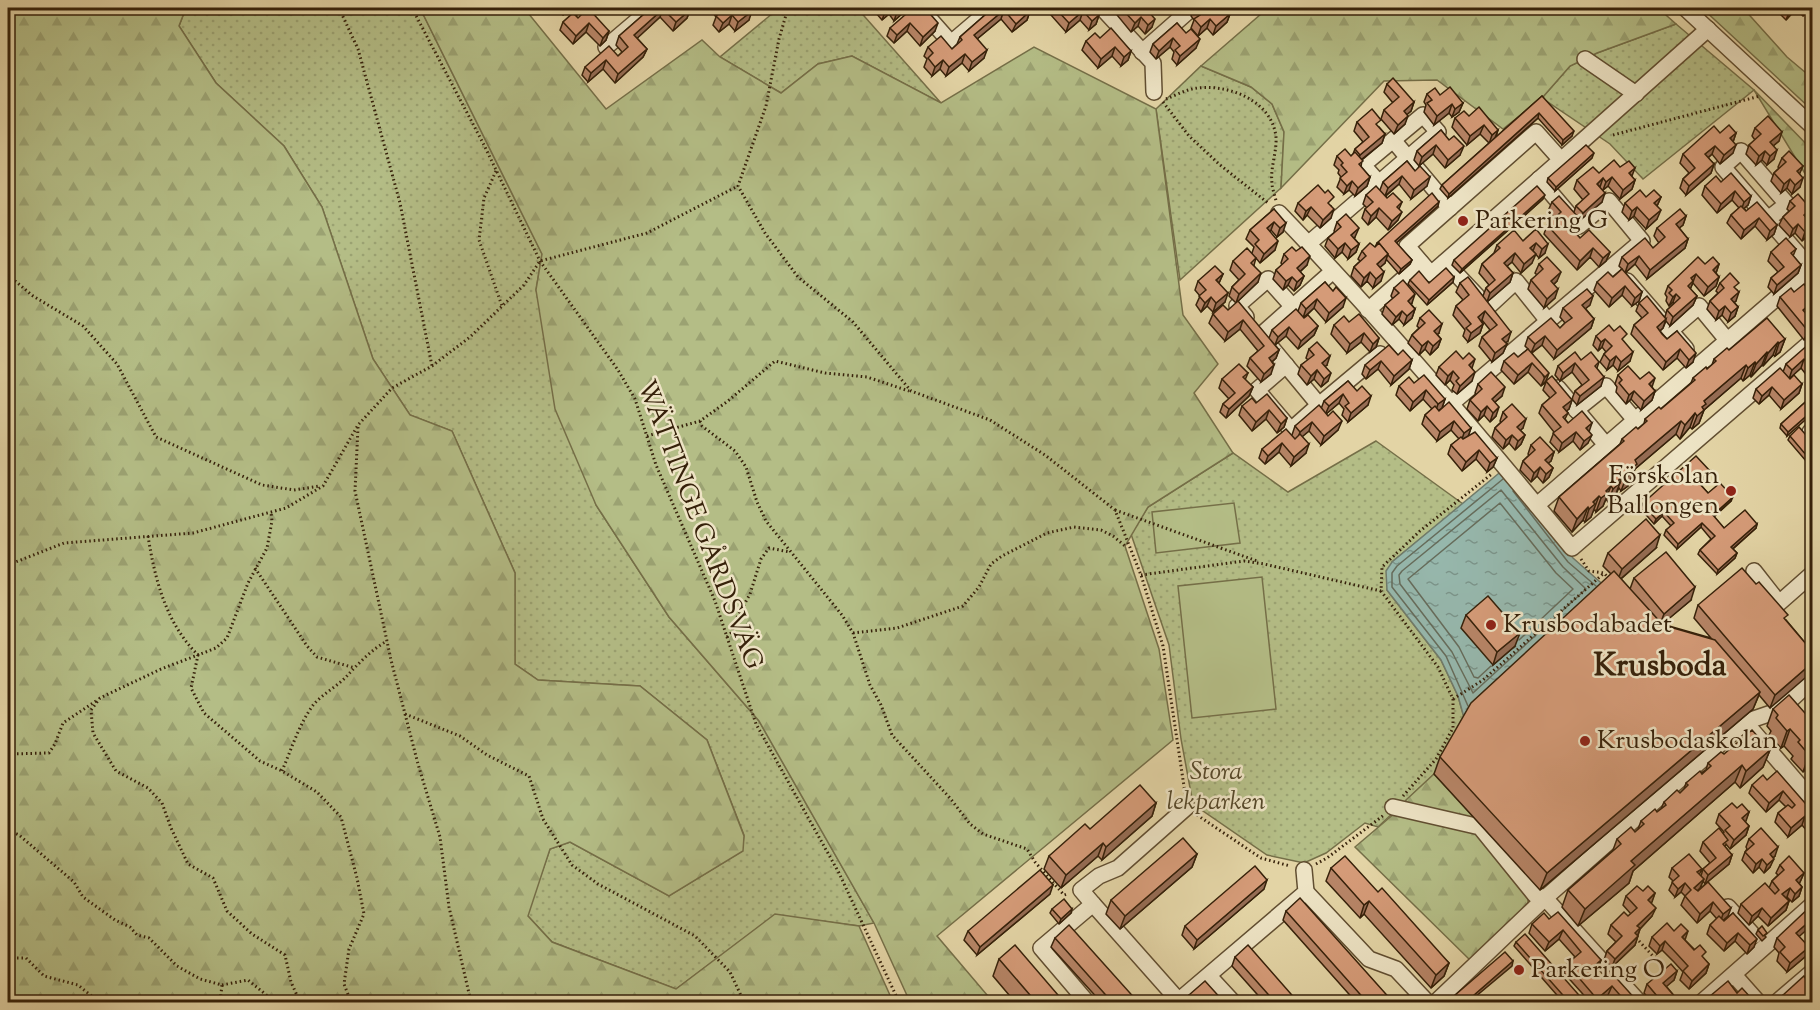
<svg xmlns="http://www.w3.org/2000/svg" width="1820" height="1010" font-family="'Sorts Mill Goudy',serif">
<style>
.grass{fill:url(#grass-dots);stroke:#756f48;stroke-width:1.5}
.forest{fill:url(#forest-firs);stroke:#756f48;stroke-width:1.5}
.pitch{fill:#b4bd86;stroke:#756f48;stroke-width:1.5}
.water{fill:url(#water-ripples);stroke:#707b6b;stroke-width:1.5}
.lines{fill:none;stroke-linecap:round;stroke-linejoin:round}
.shore{stroke:#666c5b;stroke-width:1.5}
.minor-casing{stroke:#614e31;stroke-width:18}
.path{stroke:#36210a;stroke-width:3;stroke-dasharray:1.5 3;stroke-linecap:butt}
.minor{stroke:#ede3c4;stroke-width:15}
.wall{fill:#b78567;stroke:#36210a;stroke-width:1.5}
.shaded-wall{fill:#956c54;stroke:#36210a;stroke-width:1.5}
.building{fill:#d59b78;stroke:#36210a;stroke-width:1.5}
.poi-dot{fill:#8f2418;stroke:#ede3c4;stroke-width:2}
.labels{text-anchor:middle;dominant-baseline:central;stroke-width:5;stroke-linejoin:round;paint-order:stroke}
.poi-label{font-size:26px;fill:#36210a;stroke:#ede3c4;text-anchor:start}
.street-label{font-size:26px;fill:#36210a;stroke:#ede3c4}
.park-label{font-size:26px;font-style:italic;fill:#564829;stroke:#ede3c4}
.district-label{font-size:32px;font-weight:bold;fill:#36210a;stroke:#ede3c4}
</style>
<defs>
<pattern id="grass-dots" width="8" height="8" patternUnits="userSpaceOnUse" patternTransform="scale(1.5)"><rect width="8" height="8" fill="#b4bd86"/><path d="M2 2h.1M6 6h.1" fill="none" stroke="#9ba272" stroke-width="1.8" stroke-linecap="round"/></pattern>
<pattern id="forest-firs" width="22" height="20" patternUnits="userSpaceOnUse" patternTransform="scale(1.5)"><rect width="22" height="20" fill="#b4bd86"/><path d="M5 1l3.5 6h-7zM16 11l3.5 6h-7z" fill="#9ba272"/></pattern>
<pattern id="water-ripples" width="26" height="14" patternUnits="userSpaceOnUse" patternTransform="scale(1.5)"><rect width="26" height="14" fill="#96b7ac"/><path d="M2 4q2-2 4 0t4 0M15 11q2-2 4 0t4 0" fill="none" stroke="#7b948a"/></pattern>
</defs>
<rect width="100%" height="100%" fill="#e3d4a5"/>
<filter id="stains"><feTurbulence type="fractalNoise" baseFrequency=".00333" numOctaves="4"/><feColorMatrix values="0 0 0 0 .2 0 0 0 0 .09 0 0 0 0 .02 0 0 0 .5 -.17"/></filter>
<radialGradient id="worn" r=".72"><stop offset=".6" stop-color="#630" stop-opacity="0"/><stop offset="1" stop-color="#630" stop-opacity=".3"/></radialGradient>
<g class="grass">
<polygon points="189,8 420,8 542,254 536,290 596,505 669,617 759,721 874,923 859,926 775,915 676,989 552,942 527,915 550,849 570,842 669,896 742,851 744,835 707,740 640,686 538,680 515,664 515,573 452,431 410,415 373,359 322,207 284,146 216,83 179,26 184,13"/>
<polygon points="779,8 857,8 941,103 852,56 818,64 781,93 720,57"/>
<polygon points="1676,24 1754,90 1643,179 1610,144 1542,98 1570,66 1597,53"/>
<polygon points="1201,66 1251,87 1272,104 1284,132 1281,188 1180,280 1156,109"/>
<polygon points="1376,441 1463,504 1392,562 1387,590 1441,660 1458,696 1465,721 1434,774 1378,827 1365,823 1326,853 1304,863 1267,855 1193,804 1181,739 1169,645 1131,534 1148,507 1233,453 1288,492"/>
</g>
<g class="forest">
<polygon points="8,8 189,8 184,13 179,26 216,83 284,146 322,207 373,359 410,415 452,431 515,573 515,664 538,680 640,686 707,740 744,836 743,851 669,896 570,842 550,849 528,916 552,942 676,989 775,914 859,926 893,1002 8,1002"/>
<polygon points="420,8 524,8 606,109 702,40 720,57 781,93 818,64 852,56 941,103 1034,47 1156,109 1183,315 1218,364 1194,393 1233,453 1148,507 1125,546 1159,649 1173,740 937,936 993,1002 910,1002 874,923 759,721 669,617 596,505 555,409 536,290 542,254"/>
<polygon points="1268,8 1658,8 1676,24 1597,53 1570,66 1542,98 1503,129 1437,80 1384,81 1281,188 1284,132 1272,104 1251,87 1201,66"/>
<polygon points="1702,8 1743,8 1787,57 1812,78 1812,110"/>
<polygon points="1754,90 1812,150 1812,185"/>
<polygon points="1434,774 1473,816 1470,820 1406,806 1406,800"/>
<polygon points="1395,813 1476,830 1528,897 1528,904 1472,962 1355,847"/>
</g>
<g class="pitch">
<polygon points="1234,503 1240,543 1156,553 1152,512"/>
<polygon points="1262,577 1276,709 1192,718 1178,586"/>
</g>
<polygon class="water" points="1504,469 1573,558 1608,589 1465,721 1458,696 1441,660 1387,590 1386,571 1392,562"/>
<g class="lines">
<g class="shore">
<polygon points="1501,490 1563,567 1586,589 1473,693 1452,652 1400,584 1399,575 1402,571"/>
<polyline points="1513,491 1568,562 1596,586"/>
<polyline points="1491,666 1478,678 1474,677 1459,647 1408,579 1500,503 1556,573 1573,589 1519,640"/>
<polyline points="1468,706 1446,656 1392,587 1392,573 1397,566 1503,479"/>
</g>
<defs>
<g id="minor">
<polyline points="920,8 951,43 992,8"/>
<polyline points="1102,8 1153,63 1154,92"/>
<polyline points="1685,8 1812,126"/>
<polyline points="606,47 652,8"/>
<polyline points="1142,52 1192,8"/>
<polyline points="1585,59 1636,94"/>
<polyline points="1393,140 1450,208"/>
<polyline points="1561,160 1431,274 1407,246 1536,132 1561,160 1708,29"/>
<polyline points="1539,179 1568,213"/>
<path d="M1279,213C1382,320 1478,434 1572,548L1812,341"/>
<polyline points="1768,219 1787,204 1741,151 1723,167 1812,270"/>
<path d="M1308,244C1352,206 1395,169 1438,132L1423,115L1363,165L1379,183"/>
<polyline points="1445,262 1477,296"/>
<polyline points="1333,271 1261,335 1319,405 1380,354"/>
<polyline points="1627,281 1686,349"/>
<polyline points="1488,307 1516,281 1548,321"/>
<polyline points="1368,310 1421,263"/>
<polyline points="1246,317 1237,306 1268,279 1293,307"/>
<polyline points="1670,331 1699,306 1727,340"/>
<polyline points="1286,365 1257,390 1291,430 1319,405"/>
<polyline points="1558,388 1606,445"/>
<polyline points="1451,404 1642,241 1609,201 1579,226"/>
<polyline points="1576,410 1606,386 1635,420"/>
<polyline points="1812,430 1810,432 1812,434"/>
<polyline points="1537,505 1811,268"/>
<polyline points="1754,571 1779,603 1812,574"/>
<polyline points="1745,722 1812,800"/>
<polyline points="1393,807 1480,827 1535,895 1545,898 1639,1002"/>
<polyline points="1306,892 1369,959 1396,969 1427,1002"/>
<polyline points="1093,904 1179,1001"/>
<polyline points="1728,907 1754,936"/>
<polyline points="1734,975 1758,1002"/>
<polyline points="1209,976 1233,1002"/>
<polyline points="1087,1002 1041,948 1093,904 1081,890 1099,876 1118,868 1187,807"/>
<polyline points="1177,1002 1306,892 1304,870"/>
<polyline points="1436,1002 1545,898 1745,722 1780,710 1812,680"/>
<polyline points="1702,1002 1812,905"/>
<polyline points="1777,1002 1812,972"/>
</g>
</defs>
<use href="#minor" class="minor-casing"/>
<g class="path">
<polyline points="339,8 358,49 400,203 432,366"/>
<polyline points="412,8 484,145 540,261 618,370 635,399 656,465 715,601 756,724 839,873 899,1002"/>
<polyline points="788,8 779,39 766,106 738,186 765,233 798,277 853,322 911,391 990,420 1045,455 1115,510 1141,575 1163,646 1185,793"/>
<path d="M1166,99C1174,96 1183,91 1192,89C1224,82 1272,99 1276,137C1277,152 1270,168 1272,183C1272,189 1275,195 1276,201"/>
<polyline points="1163,102 1189,136 1220,165 1268,203"/>
<polyline points="1613,135 1760,96"/>
<polyline points="496,171 484,198 479,240 502,306"/>
<polyline points="8,275 33,296 83,326 117,364 156,437 262,485 294,490 320,486"/>
<polyline points="700,421 702,426 735,451 746,467 757,502 766,521 842,615 853,633 870,685 881,705 892,735 950,798 970,824 983,834 1027,849 1035,862 1064,895 1067,894"/>
<polyline points="358,427 355,491 391,660 418,764 440,837 449,907 471,1002"/>
<polyline points="647,436 700,421 728,401 775,361 825,373 867,377 909,391"/>
<polyline points="1115,510 1257,561"/>
<path d="M148,536C155,580 166,623 198,655L216,648L227,638L248,583L267,548L272,521L271,512"/>
<polyline points="1581,559 1589,571 1604,573 1610,580"/>
<polyline points="8,565 64,543 193,533 286,508 323,486 358,425 392,388 432,366 470,337 524,285 540,261 647,233 738,186"/>
<polyline points="255,568 307,646 317,657 355,668"/>
<polyline points="1141,575 1244,561 1264,564 1381,591"/>
<polyline points="853,633 897,628 963,606 979,587 991,564 1002,556 1047,533 1074,527 1101,530 1113,536 1125,546"/>
<polyline points="727,637 732,632 735,621 750,594 761,559 769,548 790,552"/>
<polyline points="1453,699 1483,680 1603,574"/>
<polyline points="405,714 460,736 487,755 529,776 543,819 572,865 598,884 695,936 730,972 744,1002"/>
<polyline points="8,754 49,753 55,744 63,723 96,701"/>
<path d="M282,771C291,750 300,722 314,704C323,694 336,687 346,677C358,664 372,649 387,641"/>
<polyline points="1403,796 1436,759 1453,728 1453,699 1438,667 1381,591 1382,567 1420,531 1493,473"/>
<polyline points="1197,815 1261,858 1290,866"/>
<polyline points="8,830 19,835 74,882 83,897 115,920 130,927 137,935 149,938 177,966 200,979 222,985 220,1002"/>
<polyline points="1316,864 1327,858 1384,815"/>
<polyline points="1639,941 1664,968 1663,973"/>
<polyline points="8,958 26,958 44,976 78,985 99,1002"/>
<polyline points="222,985 248,980 275,1002"/>
<polyline points="300,1002 291,982 285,955 252,934 227,911 213,878 188,864 171,828 162,803 148,788 116,771 93,733 91,710 100,698 161,669 198,655 191,688 204,713 260,761 282,771 317,792 341,817 357,878 364,914 349,949 344,984 351,1002"/>
</g>
<use href="#minor" class="minor"/>
</g>
<g class="wall">
<polygon points="556,8 584,8 576,16 578,18 609,31 606,40 600,46 586,32 573,44 560,30 563,22 572,14 568,10 563,15"/>
<polygon points="651,8 690,10 687,18 673,31 660,17 637,38 647,49 643,57 615,83 603,69 588,82 582,75 585,67 618,56 622,52 616,45 619,36"/>
<polygon points="715,8 749,8 749,20 735,31 729,24 719,32 713,25 716,17 713,13"/>
<polygon points="877,8 907,8 905,11 894,21 889,14 882,20 875,12"/>
<polygon points="993,8 1030,11 1027,20 1012,32 1001,19 977,39 984,58 969,71 962,63 946,76 940,69 932,76 924,67 927,59 924,56 928,47 952,49 957,44 960,37"/>
<polygon points="1053,8 1092,8 1099,15 1096,24 1089,30 1080,20 1066,32 1050,14"/>
<polygon points="1120,8 1153,8 1150,14 1152,27 1145,34 1138,26 1131,32 1117,15"/>
<polygon points="1194,8 1216,9 1230,14 1227,22 1213,35 1207,28 1198,36 1191,28 1194,20 1191,16"/>
<polygon points="1774,8 1812,8 1803,16 1796,9 1786,20"/>
<polygon points="918,11 935,31 920,46 907,31 894,43 887,36 890,28"/>
<polygon points="1812,19 1812,36 1806,30 1807,26"/>
<polygon points="1177,23 1196,48 1177,65 1172,59 1174,52 1170,47 1156,59 1150,52 1153,44"/>
<polygon points="1812,36 1812,49 1807,44 1809,40"/>
<polygon points="1100,38 1131,51 1128,60 1121,66 1112,56 1098,68 1082,50 1086,41"/>
<polygon points="1387,84 1414,102 1411,111 1407,114 1405,124 1394,134 1381,119 1384,110 1393,103 1384,92"/>
<polygon points="1427,94 1440,95 1463,103 1459,112 1452,117 1449,113 1434,125 1424,112 1426,105 1424,102"/>
<polygon points="1542,96 1572,136 1562,145 1538,118 1448,198 1440,189 1442,185 1489,143 1480,134 1467,145 1452,127 1455,118 1469,116 1498,130 1496,137"/>
<polygon points="1357,122 1379,127 1385,134 1382,143 1362,160 1361,167 1370,177 1367,186 1355,196 1349,190 1344,194 1337,187 1341,177 1338,173 1339,170 1334,165 1337,156 1351,156 1353,154 1355,149 1363,142 1354,131"/>
<polygon points="1755,128 1779,141 1773,146 1774,159 1767,165 1762,160 1756,165 1746,154 1749,145 1755,140 1752,136"/>
<polygon points="1441,130 1460,155 1445,168 1433,154 1419,166 1414,160 1417,151"/>
<polygon points="1720,133 1736,133 1733,142 1733,153 1720,164 1712,154 1708,158 1714,164 1711,173 1686,195 1680,188 1683,179 1689,173 1680,163 1683,154"/>
<polygon points="1592,158 1555,191 1547,182 1548,178"/>
<polygon points="1782,158 1803,166 1799,174 1800,187 1792,194 1787,188 1781,193 1771,181 1774,173 1779,168 1778,167"/>
<polygon points="1407,161 1427,186 1411,199 1399,184 1386,196 1387,198 1402,202 1399,209 1398,220 1388,230 1376,217 1368,225 1362,218 1365,209 1367,208 1363,204 1366,195 1380,190 1383,182"/>
<polygon points="1620,167 1635,180 1632,189 1620,199 1608,186 1603,190 1602,202 1579,221 1578,220 1576,227 1573,230 1580,238 1610,252 1606,261 1599,267 1590,257 1577,270 1544,234 1547,225 1555,218 1548,211 1552,202 1574,212 1576,206 1583,200 1574,189 1577,180"/>
<polygon points="1721,182 1751,196 1748,205 1744,208 1746,211 1777,225 1774,234 1767,240 1755,226 1741,239 1727,223 1731,215 1739,208 1732,200 1717,213 1702,195 1705,186"/>
<polygon points="1646,197 1661,197 1657,206 1657,219 1646,229 1634,216 1629,220 1622,212 1625,203"/>
<polygon points="1543,199 1460,273 1452,265 1454,260"/>
<polygon points="1790,201 1811,209 1807,218 1810,233 1802,241 1795,233 1790,237 1779,225 1783,217 1789,211 1787,209"/>
<polygon points="1298,203 1331,206 1331,218 1320,228 1307,215 1303,220 1295,211"/>
<polygon points="1438,206 1396,243 1412,260 1410,264 1399,274 1386,259 1385,263 1380,267 1381,281 1373,288 1367,281 1361,287 1351,276 1354,267 1360,261 1358,259 1362,251 1375,247 1377,243"/>
<polygon points="1274,209 1283,232 1277,237 1271,230 1270,231 1275,250 1260,263 1256,258 1254,265 1258,282 1236,303 1229,296 1232,287 1239,280 1230,270 1233,261 1252,253 1254,247 1246,239 1250,230"/>
<polygon points="1686,216 1683,225 1679,228 1688,239 1685,248 1647,279 1635,264 1625,273 1642,292 1639,301 1632,306 1622,295 1609,307 1594,290 1597,282 1613,277 1622,269 1619,266 1622,257 1653,248 1659,243 1654,236 1657,228"/>
<polygon points="1337,222 1355,237 1354,238 1359,244 1356,252 1348,259 1342,252 1335,258 1325,246 1328,238 1335,232 1334,231"/>
<polygon points="1536,229 1545,253 1539,258 1533,251 1532,263 1521,273 1512,262 1507,266 1513,273 1510,282 1487,302 1508,341 1505,343 1507,344 1503,353 1492,362 1479,346 1482,337 1490,330 1482,320 1481,321 1483,324 1480,333 1468,342 1463,336 1465,330 1453,315 1456,306 1463,300 1456,292 1460,283 1483,296 1486,288 1489,285 1479,273 1482,264 1494,253 1497,245 1523,241"/>
<polygon points="1812,247 1812,263 1807,257 1810,248"/>
<polygon points="1796,249 1793,256 1801,265 1798,273 1774,294 1768,287 1771,278 1778,272 1768,261 1771,252"/>
<polygon points="1284,254 1307,265 1300,272 1304,276 1300,285 1294,291 1288,285 1283,290 1273,279 1276,270 1282,265 1281,263"/>
<polygon points="1539,264 1557,281 1554,284 1555,298 1544,308 1528,289 1531,280 1537,275 1535,273"/>
<polygon points="1705,264 1719,264 1716,273 1719,277 1716,286 1704,296 1693,283 1690,289 1697,296 1693,305 1670,326 1666,321 1663,328 1660,331 1667,339 1677,331 1693,362 1686,368 1677,358 1663,370 1631,334 1634,325 1642,318 1636,311 1639,303 1665,317 1667,310 1674,304 1673,302 1669,306 1666,301 1667,297 1665,294 1668,286"/>
<polygon points="1223,274 1219,283 1225,302 1213,312 1207,306 1201,312 1196,305 1200,296 1195,290 1198,281"/>
<polygon points="1454,277 1453,282 1427,305 1408,284 1410,280 1429,283"/>
<polygon points="1325,282 1343,307 1326,322 1314,308 1304,318 1318,326 1314,335 1298,349 1286,336 1275,345 1279,350 1276,358 1272,362 1271,374 1261,382 1247,366 1250,358 1258,351 1240,329 1225,341 1209,323 1213,314 1228,310 1269,338 1272,330 1298,311 1301,303"/>
<polygon points="1720,283 1737,290 1736,301 1734,302 1738,307 1735,316 1728,322 1722,315 1716,320 1707,309 1710,301 1718,293 1716,291"/>
<polygon points="1394,288 1412,303 1411,304 1415,309 1412,318 1404,325 1399,319 1392,325 1382,314 1385,305 1393,299 1391,296"/>
<polygon points="1794,292 1812,295 1812,320 1807,313 1806,314 1812,333 1804,340 1777,306 1780,297"/>
<polygon points="1590,305 1585,308 1594,319 1591,328 1554,359 1542,345 1532,353 1546,381 1572,400 1569,409 1566,411 1568,413 1565,419 1568,423 1589,432 1588,443 1580,450 1573,441 1559,452 1550,442 1554,432 1539,413 1542,405 1550,398 1543,390 1546,382 1541,386 1528,372 1514,384 1501,370 1504,361 1518,357 1528,349 1525,346 1528,337 1560,328 1565,323 1560,317 1563,308"/>
<polygon points="1420,318 1439,333 1437,334 1441,339 1438,347 1430,355 1425,349 1419,355 1408,343 1412,335 1419,328 1417,326"/>
<polygon points="1349,322 1379,338 1376,347 1370,352 1361,342 1347,353 1331,334 1334,325"/>
<polygon points="1596,336 1624,342 1630,361 1618,371 1613,365 1607,370 1600,362 1604,354 1606,352 1602,347 1598,351 1593,345"/>
<polygon points="1785,339 1780,352 1775,356 1773,355 1763,366 1762,365 1751,377 1750,375 1743,381 1741,378 1704,410 1699,423 1692,429 1690,427 1680,439 1676,434 1635,469 1628,486 1621,491 1619,488 1615,496 1608,502 1606,499 1603,506 1596,512 1595,510 1593,511 1591,517 1585,522 1583,520 1572,532 1554,511 1559,497 1620,444 1622,439 1638,429 1644,424 1645,419 1661,409 1691,383 1693,378 1712,365 1714,359 1729,350"/>
<polygon points="1812,345 1812,382 1801,368 1789,378 1802,384 1799,393 1781,409 1769,395 1759,404 1753,398 1756,389 1783,372 1786,364"/>
<polygon points="1309,349 1327,365 1325,366 1328,381 1321,387 1314,379 1307,385 1298,374 1301,365 1308,360 1306,358"/>
<polygon points="1398,355 1412,360 1409,369 1391,385 1378,369 1366,379 1362,374 1365,365"/>
<polygon points="1581,360 1599,362 1597,368 1601,386 1577,405 1572,399 1575,391 1582,385 1572,372 1560,381 1555,375 1558,366"/>
<polygon points="1439,367 1472,369 1472,381 1457,394 1452,390 1454,385 1450,380 1445,385 1436,375"/>
<polygon points="1248,373 1245,380 1253,387 1249,396 1226,418 1220,412 1223,404 1229,399 1219,388 1222,379"/>
<polygon points="1618,375 1640,379 1652,387 1655,391 1652,400 1641,410 1631,399 1626,404 1616,392 1617,387 1615,384"/>
<polygon points="1348,381 1368,405 1348,422 1342,415 1344,409 1339,403 1326,414 1338,430 1321,445 1309,431 1302,436 1306,453 1291,466 1279,452 1265,464 1259,458 1262,449 1292,435 1295,426 1321,409 1324,401"/>
<polygon points="1414,383 1445,399 1442,408 1438,410 1471,428 1468,436 1497,458 1493,467 1487,472 1476,459 1462,471 1448,454 1451,445 1459,439 1451,430 1437,441 1422,424 1425,415 1432,409 1423,399 1410,411 1396,395 1399,386"/>
<polygon points="1478,384 1502,396 1495,402 1496,416 1490,422 1484,415 1478,421 1467,409 1470,400 1476,394 1475,393"/>
<polygon points="1812,396 1787,436 1780,428 1781,424"/>
<polygon points="1256,403 1287,418 1284,427 1277,433 1266,419 1252,431 1239,415 1242,406"/>
<polygon points="1503,412 1523,428 1520,430 1525,435 1521,444 1515,450 1509,443 1503,449 1492,437 1495,428 1501,422 1500,421"/>
<polygon points="1790,436 1812,442 1812,468 1788,440"/>
<polygon points="1531,445 1554,452 1551,461 1548,463 1553,468 1549,477 1543,483 1537,476 1531,482 1520,470 1523,461 1529,455 1528,454"/>
<polygon points="1710,471 1708,476 1699,483 1708,493 1731,501 1714,517 1724,528 1757,524 1756,528 1733,549 1737,553 1735,558 1717,574 1698,554 1700,550 1711,539 1701,527 1677,549 1664,535 1666,530 1671,526 1662,516 1654,524 1641,509 1642,504"/>
<polygon points="1656,548 1621,579 1630,589 1634,578 1691,600 1662,624 1711,638 1694,618 1698,605 1786,620 1812,651 1770,708 1759,695 1753,709 1540,890 1434,774 1440,757 1611,574 1603,566 1608,553"/>
<polygon points="1466,615 1515,646 1493,665 1461,628"/>
<polygon points="1773,709 1812,721 1812,784 1810,781 1812,776 1806,769 1803,772 1791,759 1793,756 1784,746 1781,748 1769,735 1771,731 1767,726"/>
<polygon points="1770,750 1763,767 1740,788 1735,782 1633,871 1629,883 1578,926 1562,907 1568,890 1613,850 1617,839 1635,832 1638,829 1641,821 1657,812 1661,809 1664,802 1680,793 1684,789 1686,783 1706,770 1708,763 1724,754"/>
<polygon points="1767,780 1812,811 1812,837 1802,825 1788,837 1775,822 1778,813 1786,807 1779,800 1766,812 1749,793 1752,785"/>
<polygon points="1156,803 1152,816 1102,860 1098,856 1061,888 1044,869 1049,856 1090,829"/>
<polygon points="1737,808 1749,812 1745,822 1749,826 1746,835 1730,849 1726,844 1725,847 1732,855 1729,864 1705,884 1703,881 1700,888 1697,891 1708,882 1728,916 1723,920 1724,921 1733,913 1754,947 1747,954 1735,941 1724,951 1707,934 1710,925 1717,919 1710,911 1697,923 1681,905 1685,896 1681,892 1675,897 1669,890 1673,881 1669,877 1672,868 1702,869 1699,875 1701,876 1703,869 1710,863 1700,851 1703,842 1723,834 1724,832 1716,823 1719,814"/>
<polygon points="1749,839 1775,856 1773,858 1770,867 1764,873 1759,867 1753,873 1742,860 1745,852 1747,849 1746,847"/>
<polygon points="1197,854 1192,867 1120,929 1106,914 1111,900"/>
<polygon points="1780,865 1804,873 1800,882 1799,883 1802,887 1799,896 1792,902 1787,897 1786,898 1789,901 1786,910 1768,926 1758,916 1749,925 1738,913 1741,904 1769,888 1772,881 1778,875 1776,873"/>
<polygon points="1331,868 1378,892 1449,963 1444,976 1431,988 1364,914 1360,918 1326,881"/>
<polygon points="1264,889 1194,949 1182,935 1185,926"/>
<polygon points="1643,891 1655,893 1651,903 1652,916 1640,929 1635,945 1612,967 1604,960 1607,951 1616,942 1608,934 1611,925 1628,916 1631,914 1623,905 1626,896"/>
<polygon points="1050,894 977,955 964,940 968,931"/>
<polygon points="1052,909 1071,913 1059,924 1050,913"/>
<polygon points="1286,911 1393,1002 1356,1002 1283,920"/>
<polygon points="1549,919 1601,960 1598,968 1595,971 1601,978 1638,1002 1615,1002 1608,995 1599,1002 1590,1002 1564,973 1567,964 1575,957 1559,939 1545,951 1529,933 1532,924"/>
<polygon points="1758,930 1766,937 1762,941 1756,934"/>
<polygon points="1799,936 1806,956 1787,972 1777,961 1779,953 1774,947 1777,938"/>
<polygon points="1652,937 1685,940 1709,964 1706,973 1689,989 1680,980 1683,972 1674,962 1662,950 1657,954 1649,946"/>
<polygon points="1055,938 1138,1002 1101,1002 1051,947"/>
<polygon points="1516,942 1585,1002 1563,1002 1514,946"/>
<polygon points="1235,957 1298,1002 1264,1002 1232,966"/>
<polygon points="999,959 1064,1002 1015,1002 993,976"/>
<polygon points="1677,971 1674,980 1666,986 1676,998 1674,1002 1652,1002 1644,993 1647,984"/>
<polygon points="1810,985 1812,1002 1780,1002 1783,995"/>
<polygon points="1189,995 1224,1002 1186,1002"/>
</g>
<g class="shaded-wall">
<polygon points="566,8 569,8 568,10 563,15"/>
<polygon points="578,8 584,8 574,17"/>
<polygon points="890,8 892,8 889,14 882,20 885,12"/>
<polygon points="903,8 907,8 905,11 894,21 897,12"/>
<polygon points="1150,8 1153,8 1151,13 1144,19 1147,10"/>
<polygon points="1795,8 1797,8 1796,9 1786,20 1788,15"/>
<polygon points="1809,8 1812,8 1803,16 1805,12"/>
<polygon points="663,9 660,17 631,44 634,35"/>
<polygon points="690,10 687,18 673,31 676,22"/>
<polygon points="1004,10 1001,19 971,44 974,35"/>
<polygon points="752,11 749,20 735,31 738,22"/>
<polygon points="1030,11 1027,20 1012,32 1016,24"/>
<polygon points="1083,11 1080,20 1066,32 1069,23"/>
<polygon points="1230,14 1227,22 1213,35 1216,26"/>
<polygon points="732,15 729,24 719,32 723,23"/>
<polygon points="1099,15 1096,24 1089,30 1092,21"/>
<polygon points="1141,17 1138,26 1131,32 1135,23"/>
<polygon points="1155,19 1152,27 1145,34 1148,25"/>
<polygon points="1210,19 1207,28 1198,36 1201,27"/>
<polygon points="589,23 586,32 573,44 576,36"/>
<polygon points="910,23 907,31 894,43 897,35"/>
<polygon points="938,23 935,31 920,46 923,37"/>
<polygon points="609,31 606,40 600,46 603,38"/>
<polygon points="1173,38 1170,47 1156,59 1159,51"/>
<polygon points="1200,39 1196,48 1177,65 1180,56"/>
<polygon points="1115,47 1112,56 1098,68 1101,59"/>
<polygon points="647,49 643,57 615,83 618,74"/>
<polygon points="987,50 984,58 969,71 972,62"/>
<polygon points="1131,51 1128,60 1121,66 1124,57"/>
<polygon points="965,54 962,63 946,76 949,67"/>
<polygon points="606,60 603,69 588,82 591,73"/>
<polygon points="943,60 940,69 932,76 935,67"/>
<polygon points="1414,102 1411,111 1401,120 1404,111"/>
<polygon points="1463,103 1459,112 1452,117 1455,109"/>
<polygon points="1452,104 1449,113 1434,125 1437,116"/>
<polygon points="1539,113 1538,118 1448,198 1449,194"/>
<polygon points="1408,116 1405,124 1394,134 1398,125"/>
<polygon points="1484,125 1480,134 1467,145 1470,136"/>
<polygon points="1498,130 1495,138 1489,144 1492,135"/>
<polygon points="1574,131 1572,136 1562,145 1563,140"/>
<polygon points="1782,132 1779,141 1767,151 1770,142"/>
<polygon points="1736,133 1733,142 1730,138"/>
<polygon points="1385,134 1382,143 1357,163 1360,155"/>
<polygon points="1436,145 1433,154 1419,166 1422,157"/>
<polygon points="1736,145 1733,153 1720,164 1724,155"/>
<polygon points="1464,146 1460,155 1445,168 1448,160"/>
<polygon points="1715,146 1712,154 1702,163 1705,154"/>
<polygon points="1777,150 1774,159 1767,165 1770,156"/>
<polygon points="1765,151 1762,160 1756,165 1759,156"/>
<polygon points="1594,153 1592,158 1555,191 1556,187"/>
<polygon points="1714,164 1711,173 1686,195 1689,186"/>
<polygon points="1803,166 1799,175 1797,171"/>
<polygon points="1635,168 1632,176 1629,173"/>
<polygon points="1402,176 1399,184 1385,196 1388,188"/>
<polygon points="1370,177 1367,186 1355,196 1358,188"/>
<polygon points="1430,177 1427,186 1411,199 1414,190"/>
<polygon points="1612,177 1608,186 1603,190 1606,182"/>
<polygon points="1603,178 1600,187 1597,184"/>
<polygon points="1803,178 1800,187 1792,194 1795,185"/>
<polygon points="1790,179 1787,188 1781,193 1784,184"/>
<polygon points="1635,180 1632,189 1620,199 1623,190"/>
<polygon points="1352,181 1349,190 1344,194 1347,186"/>
<polygon points="1735,191 1732,200 1717,213 1721,204"/>
<polygon points="1605,193 1602,202 1579,221 1583,213"/>
<polygon points="1545,195 1543,199 1460,273 1462,269"/>
<polygon points="1751,196 1748,205 1741,211 1744,202"/>
<polygon points="1661,197 1657,206 1654,203"/>
<polygon points="1439,202 1438,206 1393,246 1395,241"/>
<polygon points="1311,207 1307,215 1303,220 1306,211"/>
<polygon points="1637,207 1634,216 1629,220 1632,211"/>
<polygon points="1379,208 1376,217 1368,225 1371,216"/>
<polygon points="1334,209 1331,218 1320,228 1323,220"/>
<polygon points="1811,209 1808,217 1801,223 1804,215"/>
<polygon points="1661,210 1657,219 1646,229 1649,220"/>
<polygon points="1402,212 1398,220 1388,230 1392,221"/>
<polygon points="1686,216 1683,225 1673,233 1676,224"/>
<polygon points="1579,218 1576,227 1566,235 1570,227"/>
<polygon points="1759,218 1755,226 1741,239 1744,230"/>
<polygon points="1274,222 1271,230 1264,237 1267,228"/>
<polygon points="1286,223 1283,232 1277,237 1280,228"/>
<polygon points="1798,224 1795,233 1790,237 1793,229"/>
<polygon points="1777,225 1774,234 1767,240 1770,231"/>
<polygon points="1812,225 1810,233 1802,241 1805,232"/>
<polygon points="1359,228 1355,237 1348,244 1351,235"/>
<polygon points="1688,239 1685,248 1647,279 1650,270"/>
<polygon points="1278,241 1275,250 1260,263 1264,254"/>
<polygon points="1345,243 1342,252 1335,258 1338,249"/>
<polygon points="1536,243 1533,251 1530,248"/>
<polygon points="1359,244 1356,252 1348,259 1351,250"/>
<polygon points="1548,244 1545,253 1539,258 1542,249"/>
<polygon points="1593,248 1590,257 1577,270 1580,261"/>
<polygon points="1610,252 1606,261 1599,267 1603,258"/>
<polygon points="1515,253 1512,262 1501,271 1504,263"/>
<polygon points="1388,254 1385,263 1374,273 1377,264"/>
<polygon points="1536,254 1532,263 1521,273 1524,264"/>
<polygon points="1310,256 1307,265 1294,277 1297,268"/>
<polygon points="1639,256 1635,264 1625,273 1628,264"/>
<polygon points="1412,260 1410,264 1399,274 1401,269"/>
<polygon points="1719,264 1716,273 1713,270"/>
<polygon points="1801,265 1798,273 1774,294 1777,285"/>
<polygon points="1370,272 1367,281 1361,287 1364,278"/>
<polygon points="1384,272 1381,281 1373,288 1376,279"/>
<polygon points="1561,272 1557,281 1548,290 1551,281"/>
<polygon points="1261,273 1258,282 1236,303 1239,294"/>
<polygon points="1513,273 1510,282 1487,302 1490,293"/>
<polygon points="1223,274 1219,283 1216,280"/>
<polygon points="1696,274 1690,290 1684,294 1691,278"/>
<polygon points="1304,276 1300,285 1294,291 1297,282"/>
<polygon points="1292,277 1288,285 1283,290 1286,281"/>
<polygon points="1454,277 1453,282 1427,305 1429,300"/>
<polygon points="1719,277 1716,286 1704,296 1708,287"/>
<polygon points="1625,286 1622,295 1609,307 1612,298"/>
<polygon points="1558,289 1555,298 1544,308 1547,299"/>
<polygon points="1642,292 1639,301 1632,306 1635,298"/>
<polygon points="1739,292 1736,301 1728,307 1731,299"/>
<polygon points="1228,293 1225,302 1213,312 1216,303"/>
<polygon points="1415,294 1412,303 1405,310 1408,301"/>
<polygon points="1676,294 1673,302 1669,306 1673,297"/>
<polygon points="1593,296 1590,305 1579,314 1582,305"/>
<polygon points="1697,296 1693,305 1670,326 1673,317"/>
<polygon points="1211,297 1207,306 1201,312 1205,303"/>
<polygon points="1346,298 1343,307 1326,322 1329,313"/>
<polygon points="1317,299 1314,308 1303,318 1306,309"/>
<polygon points="1810,304 1807,313 1800,319 1803,310"/>
<polygon points="1725,306 1722,315 1716,320 1719,311"/>
<polygon points="1738,307 1735,316 1728,322 1731,313"/>
<polygon points="1415,309 1412,318 1404,325 1407,316"/>
<polygon points="1402,311 1399,319 1392,325 1396,317"/>
<polygon points="1485,311 1482,320 1474,326 1478,317"/>
<polygon points="1594,319 1591,328 1554,359 1557,350"/>
<polygon points="1666,319 1663,328 1654,336 1657,327"/>
<polygon points="1243,320 1240,329 1225,341 1228,332"/>
<polygon points="1442,324 1439,333 1431,340 1434,331"/>
<polygon points="1483,324 1480,333 1468,342 1471,333"/>
<polygon points="1318,326 1314,335 1298,349 1301,341"/>
<polygon points="1289,327 1286,336 1275,345 1278,337"/>
<polygon points="1812,327 1812,333 1804,340 1808,331"/>
<polygon points="1511,332 1508,341 1499,348 1502,339"/>
<polygon points="1364,333 1361,342 1347,353 1350,344"/>
<polygon points="1545,336 1542,345 1531,353 1535,344"/>
<polygon points="1379,338 1376,347 1370,352 1373,344"/>
<polygon points="1441,339 1438,347 1430,355 1433,346"/>
<polygon points="1605,339 1602,347 1598,351 1601,342"/>
<polygon points="1785,339 1780,352 1775,356 1779,343"/>
<polygon points="1428,341 1425,349 1419,355 1422,346"/>
<polygon points="1778,342 1773,355 1763,366 1768,353"/>
<polygon points="1507,344 1503,353 1492,362 1495,353"/>
<polygon points="1680,349 1677,358 1663,370 1666,362"/>
<polygon points="1279,350 1276,358 1266,367 1269,358"/>
<polygon points="1633,352 1630,361 1618,371 1621,362"/>
<polygon points="1767,352 1762,365 1751,377 1756,364"/>
<polygon points="1696,353 1693,362 1686,368 1689,360"/>
<polygon points="1330,356 1327,365 1319,371 1322,363"/>
<polygon points="1616,356 1613,365 1607,370 1610,361"/>
<polygon points="1475,359 1472,368 1466,374 1469,365"/>
<polygon points="1804,359 1801,368 1789,379 1792,370"/>
<polygon points="1412,360 1409,369 1391,385 1394,376"/>
<polygon points="1381,361 1378,369 1366,379 1370,370"/>
<polygon points="1755,362 1750,375 1743,381 1748,368"/>
<polygon points="1532,363 1528,372 1514,384 1518,375"/>
<polygon points="1575,363 1572,372 1560,381 1563,373"/>
<polygon points="1274,365 1271,374 1261,382 1264,374"/>
<polygon points="1746,365 1741,378 1704,410 1699,423 1692,429 1697,416 1704,401"/>
<polygon points="1317,370 1314,379 1307,385 1311,376"/>
<polygon points="1453,371 1450,380 1445,385 1448,376"/>
<polygon points="1475,372 1472,381 1457,394 1460,386"/>
<polygon points="1331,373 1328,381 1321,387 1324,379"/>
<polygon points="1549,373 1546,381 1541,386 1545,377"/>
<polygon points="1604,377 1601,386 1577,405 1580,396"/>
<polygon points="1655,378 1652,387 1649,384"/>
<polygon points="1802,384 1799,393 1781,409 1784,400"/>
<polygon points="1253,387 1249,396 1226,418 1229,409"/>
<polygon points="1505,387 1502,396 1489,407 1492,399"/>
<polygon points="1772,387 1769,395 1759,404 1762,396"/>
<polygon points="1426,390 1423,399 1410,411 1413,402"/>
<polygon points="1634,391 1631,399 1626,404 1629,395"/>
<polygon points="1655,391 1652,400 1641,410 1644,401"/>
<polygon points="1343,394 1339,403 1325,415 1329,406"/>
<polygon points="1371,396 1368,405 1348,422 1351,413"/>
<polygon points="1445,399 1442,408 1435,413 1438,404"/>
<polygon points="1572,400 1569,409 1560,416 1563,407"/>
<polygon points="1487,406 1484,415 1478,421 1481,412"/>
<polygon points="1499,407 1496,416 1490,422 1493,413"/>
<polygon points="1269,410 1266,419 1252,431 1256,422"/>
<polygon points="1812,411 1812,414 1787,436 1788,432"/>
<polygon points="1695,413 1690,427 1680,439 1685,425"/>
<polygon points="1287,418 1284,427 1277,433 1281,424"/>
<polygon points="1526,419 1523,428 1514,436 1517,427"/>
<polygon points="1342,421 1338,430 1321,445 1324,436"/>
<polygon points="1454,421 1451,430 1437,441 1440,432"/>
<polygon points="1681,421 1676,434 1635,469 1628,486 1621,491 1626,478 1635,460"/>
<polygon points="1312,422 1309,431 1297,441 1300,432"/>
<polygon points="1592,423 1589,432 1586,428"/>
<polygon points="1471,428 1468,437 1461,442 1464,433"/>
<polygon points="1576,432 1573,441 1559,452 1562,443"/>
<polygon points="1512,435 1509,443 1503,449 1506,440"/>
<polygon points="1525,435 1521,444 1515,450 1518,441"/>
<polygon points="1592,435 1588,443 1580,450 1584,441"/>
<polygon points="1282,443 1279,452 1265,464 1268,456"/>
<polygon points="1309,444 1306,453 1291,466 1294,457"/>
<polygon points="1479,450 1476,459 1462,471 1466,462"/>
<polygon points="1554,452 1551,461 1542,468 1545,460"/>
<polygon points="1497,458 1493,467 1487,472 1490,463"/>
<polygon points="1540,467 1537,476 1531,482 1534,473"/>
<polygon points="1553,468 1549,477 1543,483 1546,474"/>
<polygon points="1710,471 1708,476 1696,486 1698,482"/>
<polygon points="1623,475 1615,496 1608,502 1613,489 1618,481"/>
<polygon points="1611,486 1603,506 1596,512 1601,498 1606,491"/>
<polygon points="1599,496 1591,517 1585,522 1589,509 1593,502"/>
<polygon points="1733,497 1731,501 1711,519 1713,515"/>
<polygon points="1588,507 1583,520 1572,532 1577,519"/>
<polygon points="1664,512 1662,516 1654,524 1656,519"/>
<polygon points="1702,523 1701,527 1677,549 1678,544"/>
<polygon points="1757,524 1756,528 1730,551 1731,547"/>
<polygon points="1660,535 1656,548 1617,582 1622,569"/>
<polygon points="1737,553 1735,558 1717,574 1718,570"/>
<polygon points="1695,587 1691,600 1659,627 1664,614"/>
<polygon points="1520,633 1515,646 1493,665 1497,652"/>
<polygon points="1812,663 1812,672 1770,708 1775,695"/>
<polygon points="1760,692 1753,709 1540,890 1547,873"/>
<polygon points="1790,729 1784,746 1781,748 1787,731"/>
<polygon points="1770,750 1763,767 1740,788 1746,771"/>
<polygon points="1812,752 1806,769 1803,772 1809,755"/>
<polygon points="1742,765 1735,782 1633,871 1629,883 1578,926 1585,909 1631,861"/>
<polygon points="1783,791 1779,800 1766,812 1769,803"/>
<polygon points="1156,803 1152,816 1102,860 1106,847"/>
<polygon points="1749,812 1746,821 1739,827 1742,818"/>
<polygon points="1805,816 1802,825 1788,837 1791,828"/>
<polygon points="1749,826 1746,835 1730,849 1734,840"/>
<polygon points="1103,843 1098,856 1061,888 1066,875"/>
<polygon points="1778,847 1775,856 1767,863 1770,854"/>
<polygon points="1197,854 1192,867 1120,929 1125,916"/>
<polygon points="1732,855 1729,864 1705,884 1708,875"/>
<polygon points="1762,859 1759,867 1753,873 1756,864"/>
<polygon points="1774,859 1770,867 1764,873 1767,865"/>
<polygon points="1804,873 1800,882 1793,888 1796,880"/>
<polygon points="1704,879 1700,888 1691,897 1694,888"/>
<polygon points="1267,880 1264,889 1194,949 1197,940"/>
<polygon points="1685,883 1681,892 1675,897 1678,889"/>
<polygon points="1053,885 1050,894 977,955 980,947"/>
<polygon points="1802,887 1799,896 1792,902 1795,894"/>
<polygon points="1790,888 1787,897 1779,903 1782,894"/>
<polygon points="1655,893 1652,902 1645,909 1648,900"/>
<polygon points="1369,901 1364,914 1360,918 1364,905"/>
<polygon points="1789,901 1786,910 1768,926 1771,918"/>
<polygon points="1713,902 1710,911 1697,923 1700,914"/>
<polygon points="1656,908 1652,916 1640,929 1637,937 1632,941 1637,926"/>
<polygon points="1731,908 1728,916 1720,923 1723,914"/>
<polygon points="1762,908 1758,916 1749,925 1752,916"/>
<polygon points="1072,909 1071,913 1059,924 1061,919"/>
<polygon points="1812,919 1812,925 1793,942 1796,933"/>
<polygon points="1563,930 1559,939 1545,951 1549,942"/>
<polygon points="1688,931 1685,940 1682,937"/>
<polygon points="1738,933 1735,941 1724,951 1727,943"/>
<polygon points="1638,936 1635,945 1612,967 1615,959"/>
<polygon points="1757,939 1754,947 1747,954 1750,945"/>
<polygon points="1665,941 1662,950 1657,954 1660,946"/>
<polygon points="1809,947 1806,956 1787,972 1790,963"/>
<polygon points="1601,960 1598,968 1589,977 1592,968"/>
<polygon points="1513,961 1512,966 1469,1002 1466,1002"/>
<polygon points="1449,963 1444,976 1431,988 1436,975"/>
<polygon points="1709,964 1706,973 1689,989 1692,981"/>
<polygon points="1677,971 1674,980 1660,992 1663,983"/>
<polygon points="1612,986 1608,995 1599,1002 1595,1002 1597,999"/>
</g>
<g class="building">
<polygon points="588,8 609,31 603,38 589,23 576,36 563,22 573,13 578,18"/>
<polygon points="651,8 688,8 690,10 676,22 663,9 634,35 647,49 618,74 606,60 591,73 585,67 609,46 618,56 628,47 619,36"/>
<polygon points="719,8 749,8 752,11 738,22 732,15 723,23 716,16 722,11"/>
<polygon points="882,8 890,8 885,12"/>
<polygon points="894,8 903,8 897,12"/>
<polygon points="913,8 914,8 918,11 922,8 925,8 938,23 923,37 910,23 897,35 890,28"/>
<polygon points="993,8 1027,8 1030,11 1016,24 1004,10 974,35 987,50 972,62 965,54 949,67 943,60 935,67 928,58 933,53 928,47 941,36 952,49 962,40 960,37"/>
<polygon points="1055,8 1092,8 1099,15 1092,21 1083,11 1069,23"/>
<polygon points="1121,8 1150,8 1147,10 1155,19 1148,25 1141,17 1135,23"/>
<polygon points="1194,8 1215,8 1216,9 1218,8 1225,8 1230,14 1216,26 1210,19 1201,27 1194,19 1200,15"/>
<polygon points="1780,8 1795,8 1788,15"/>
<polygon points="1800,8 1809,8 1805,12"/>
<polygon points="1812,19 1812,30 1807,26"/>
<polygon points="1177,23 1186,33 1191,29 1200,39 1180,56 1175,50 1180,46 1173,38 1159,51 1153,44"/>
<polygon points="1111,28 1131,51 1124,57 1115,47 1101,59 1086,41 1095,33 1100,38"/>
<polygon points="1812,36 1812,43 1809,40"/>
<polygon points="1393,78 1414,102 1404,111 1408,116 1398,125 1384,110 1399,97 1387,84"/>
<polygon points="1450,87 1463,103 1455,109 1452,104 1437,116 1427,103 1432,100 1427,94 1435,88 1440,95"/>
<polygon points="1542,96 1574,131 1563,140 1539,113 1449,194 1442,185"/>
<polygon points="1479,107 1498,130 1492,135 1484,125 1470,136 1455,118 1464,111 1469,116"/>
<polygon points="1372,109 1381,120 1376,124 1385,134 1360,155 1355,149 1369,137 1357,122"/>
<polygon points="1768,116 1782,132 1770,142 1777,150 1770,156 1765,151 1759,156 1749,145 1761,134 1755,128"/>
<polygon points="1729,125 1736,133 1730,138 1736,145 1724,155 1715,146 1705,154 1714,164 1689,186 1683,179 1695,168 1683,154 1714,126 1720,133"/>
<polygon points="1441,130 1449,140 1454,136 1464,146 1448,160 1436,145 1422,157 1417,151"/>
<polygon points="1586,145 1594,153 1556,187 1548,178"/>
<polygon points="1345,149 1351,156 1355,152 1363,161 1359,164 1370,177 1358,188 1352,181 1347,186 1340,178 1347,172 1341,165 1343,163 1337,156"/>
<polygon points="1789,151 1803,166 1797,171 1803,178 1795,185 1790,179 1784,184 1774,173 1786,162 1782,158"/>
<polygon points="1614,160 1620,167 1629,161 1635,168 1629,173 1635,180 1623,190 1612,177 1606,182 1603,178 1597,184 1605,193 1583,213 1576,206 1589,194 1577,180 1593,167 1599,173"/>
<polygon points="1407,161 1415,171 1420,166 1430,177 1414,190 1402,176 1388,188 1383,182"/>
<polygon points="1731,173 1751,196 1744,202 1735,191 1721,204 1705,186 1716,176 1721,182"/>
<polygon points="1318,185 1325,193 1328,190 1334,197 1328,203 1334,209 1323,220 1311,207 1306,211 1298,203"/>
<polygon points="1376,186 1387,198 1393,193 1402,202 1397,207 1402,212 1392,221 1379,208 1371,216 1365,209 1373,202 1366,195"/>
<polygon points="1537,186 1545,195 1462,269 1454,260"/>
<polygon points="1640,190 1646,197 1654,190 1661,197 1654,203 1661,210 1649,220 1637,207 1632,211 1625,203"/>
<polygon points="1432,193 1439,202 1395,241 1412,260 1401,269 1388,255 1388,254 1379,243 1378,244 1377,243"/>
<polygon points="1798,194 1811,209 1804,215 1812,225 1805,232 1798,224 1793,229 1783,217 1795,206 1790,201"/>
<polygon points="1559,196 1579,218 1570,227 1580,238 1589,230 1610,252 1603,258 1593,248 1580,261 1547,225 1561,212 1552,202"/>
<polygon points="1757,202 1777,225 1770,231 1759,218 1744,230 1731,215 1741,206 1746,211"/>
<polygon points="1274,209 1286,223 1280,228 1274,222 1267,228 1278,241 1264,254 1255,244 1259,240 1250,230"/>
<polygon points="1680,209 1686,216 1676,224 1688,239 1650,270 1639,256 1628,264 1622,257 1645,238 1653,248 1665,237 1657,228"/>
<polygon points="1346,214 1359,228 1351,235 1359,244 1351,250 1345,243 1338,249 1328,238 1341,227 1337,222"/>
<polygon points="1536,229 1548,244 1542,249 1536,243 1530,248 1536,254 1524,264 1515,253 1504,263 1513,273 1490,293 1486,288 1495,280 1482,264 1500,248 1497,245 1514,230 1523,241"/>
<polygon points="1786,238 1796,249 1791,253 1801,265 1777,285 1771,278 1784,267 1771,252"/>
<polygon points="1370,243 1375,247 1379,243 1388,254 1377,264 1384,272 1376,279 1370,272 1364,278 1354,267 1366,256 1362,251"/>
<polygon points="1292,247 1296,251 1302,247 1310,256 1297,268 1304,276 1297,282 1292,277 1286,281 1276,270 1288,259 1284,254"/>
<polygon points="1247,248 1256,258 1251,263 1261,273 1239,294 1232,287 1245,274 1233,261"/>
<polygon points="1547,257 1561,272 1551,281 1558,289 1547,299 1531,280 1543,269 1539,264"/>
<polygon points="1698,257 1705,264 1713,257 1719,264 1713,270 1719,277 1708,287 1696,274 1691,278 1693,281 1688,286 1697,296 1673,317 1667,310 1680,298 1676,294 1673,297 1669,293 1672,290 1668,286"/>
<polygon points="1215,266 1223,274 1216,280 1228,293 1216,303 1211,297 1205,303 1199,296 1206,290 1198,281"/>
<polygon points="1446,268 1454,277 1429,300 1410,280 1419,271 1429,283"/>
<polygon points="1622,269 1642,292 1635,298 1625,286 1612,298 1597,282 1608,272 1613,277"/>
<polygon points="1730,273 1739,283 1734,287 1739,292 1731,299 1738,307 1731,313 1725,306 1719,311 1710,301 1724,288 1720,283"/>
<polygon points="1468,277 1511,332 1502,339 1507,344 1495,353 1482,337 1497,325 1485,311 1478,317 1483,324 1471,333 1466,328 1471,324 1456,306 1469,295 1460,283"/>
<polygon points="1403,280 1415,294 1408,301 1415,309 1407,316 1402,311 1396,317 1385,305 1399,293 1394,288"/>
<polygon points="1325,282 1333,291 1336,287 1346,298 1329,313 1317,299 1306,309 1301,303"/>
<polygon points="1804,284 1812,295 1812,307 1810,304 1803,310 1812,321 1812,327 1808,331 1780,297 1791,288 1794,292"/>
<polygon points="1587,289 1593,296 1582,305 1594,319 1557,350 1545,336 1535,344 1528,337 1551,318 1560,328 1565,323 1572,318 1563,308"/>
<polygon points="1647,296 1666,319 1657,327 1662,334 1667,339 1677,331 1696,353 1689,360 1680,349 1666,362 1634,325 1648,313 1639,303"/>
<polygon points="1238,301 1279,350 1269,358 1274,365 1264,374 1250,358 1264,346 1243,320 1228,332 1213,314 1223,305 1228,310"/>
<polygon points="1296,309 1304,318 1308,315 1318,326 1301,341 1289,327 1278,337 1272,330"/>
<polygon points="1429,310 1442,324 1434,331 1441,339 1433,346 1428,341 1422,346 1412,335 1425,323 1420,318"/>
<polygon points="1359,314 1379,338 1373,344 1364,333 1350,344 1334,325 1344,316 1349,322"/>
<polygon points="1767,318 1785,339 1779,343 1778,342 1768,353 1767,352 1756,364 1755,362 1748,368 1746,365 1704,401 1706,404 1702,407 1704,410 1697,416 1695,413 1685,425 1681,421 1635,460 1637,464 1630,470 1632,472 1626,478 1623,475 1618,481 1620,483 1613,489 1611,486 1606,491 1608,493 1601,498 1599,496 1593,502 1595,504 1589,509 1588,507 1577,519 1559,497 1624,441 1622,439 1636,427 1638,429 1647,421 1645,419 1659,407 1661,409 1695,380 1693,378 1706,367 1707,369 1716,361 1714,359 1727,348 1729,350"/>
<polygon points="1609,325 1614,331 1620,326 1627,334 1622,339 1633,352 1621,362 1616,356 1610,361 1604,354 1612,346 1605,339 1601,342 1596,336"/>
<polygon points="1317,342 1330,356 1322,363 1331,373 1324,379 1317,370 1311,376 1301,365 1314,355 1309,349"/>
<polygon points="1810,343 1812,345 1812,369 1804,359 1792,370 1786,364"/>
<polygon points="1389,345 1398,355 1403,350 1412,360 1394,376 1381,361 1370,370 1365,365"/>
<polygon points="1528,349 1549,373 1545,377 1532,363 1518,375 1504,361 1514,353 1518,357"/>
<polygon points="1456,351 1463,359 1469,353 1475,359 1469,365 1475,372 1460,386 1456,381 1459,378 1453,371 1448,376 1439,367"/>
<polygon points="1575,352 1581,360 1591,352 1599,362 1595,366 1604,377 1580,396 1575,391 1589,380 1575,363 1563,373 1558,366"/>
<polygon points="1239,364 1248,373 1243,377 1253,387 1229,409 1223,404 1235,393 1222,379"/>
<polygon points="1628,366 1640,379 1649,372 1655,378 1649,384 1655,391 1644,401 1634,391 1629,395 1619,383 1622,380 1618,375"/>
<polygon points="1780,368 1790,379 1794,375 1802,384 1784,400 1772,387 1762,396 1756,389"/>
<polygon points="1491,372 1505,387 1492,399 1499,407 1493,413 1487,406 1481,412 1470,400 1482,389 1478,384"/>
<polygon points="1424,375 1445,399 1438,404 1426,390 1413,402 1399,386 1409,377 1414,383"/>
<polygon points="1552,376 1572,400 1563,407 1568,413 1563,417 1568,423 1582,411 1592,423 1586,428 1592,435 1584,441 1576,432 1562,443 1553,433 1561,427 1542,405 1556,393 1546,381"/>
<polygon points="1348,381 1357,391 1362,386 1371,396 1351,413 1345,406 1349,403 1343,394 1329,406 1324,401"/>
<polygon points="1267,394 1287,418 1281,424 1269,410 1256,422 1242,406 1252,398 1256,403"/>
<polygon points="1812,396 1812,411 1788,432 1781,424"/>
<polygon points="1449,402 1471,428 1464,433 1454,421 1440,432 1425,415 1435,406 1439,411"/>
<polygon points="1512,404 1526,419 1517,427 1525,435 1518,441 1512,435 1506,440 1495,428 1507,417 1503,412"/>
<polygon points="1319,405 1328,416 1333,411 1342,421 1324,436 1312,422 1300,432 1295,426"/>
<polygon points="1799,427 1812,442 1812,462 1790,436"/>
<polygon points="1286,429 1295,439 1300,434 1309,444 1294,457 1282,443 1268,456 1262,449"/>
<polygon points="1475,432 1497,458 1490,463 1479,450 1466,462 1451,445 1461,437 1463,439"/>
<polygon points="1540,437 1554,452 1545,460 1553,468 1546,474 1540,467 1534,473 1523,461 1535,450 1531,445"/>
<polygon points="1696,456 1710,471 1698,482 1708,493 1720,483 1733,497 1713,515 1724,528 1745,510 1757,524 1731,547 1737,553 1718,570 1700,550 1715,536 1702,523 1678,544 1666,530 1674,523 1664,512 1656,519 1642,504"/>
<polygon points="1646,519 1660,535 1622,569 1608,553"/>
<polygon points="1666,552 1695,587 1664,614 1634,578"/>
<polygon points="1742,568 1756,584 1759,582 1788,615 1784,618 1812,651 1812,663 1775,695 1698,605"/>
<polygon points="1614,571 1663,625 1715,640 1760,692 1547,873 1440,757 1471,703"/>
<polygon points="1488,596 1520,633 1497,652 1466,615"/>
<polygon points="1789,695 1812,721 1812,753 1812,752 1809,755 1798,742 1800,740 1790,729 1787,731 1776,718 1778,715 1773,709"/>
<polygon points="1752,730 1770,750 1746,771 1742,765 1631,861 1635,865 1585,909 1568,890 1621,844 1617,839 1631,827 1635,832 1644,824 1641,821 1655,809 1657,812 1666,805 1664,802 1677,790 1680,793 1688,785 1686,783 1700,771 1702,774 1711,766 1708,763 1721,752 1724,754"/>
<polygon points="1777,771 1812,811 1812,824 1805,816 1791,828 1778,813 1788,805 1792,808 1795,805 1783,791 1769,803 1752,785 1763,775 1767,780"/>
<polygon points="1140,785 1156,803 1106,847 1103,843 1066,875 1049,856 1085,824 1090,829"/>
<polygon points="1732,803 1737,808 1742,804 1749,812 1742,818 1749,826 1734,840 1725,830 1730,826 1719,814"/>
<polygon points="1719,828 1728,840 1723,844 1732,855 1708,875 1703,869 1716,858 1703,842"/>
<polygon points="1761,828 1778,847 1770,854 1774,859 1767,865 1762,859 1756,864 1745,852 1754,844 1749,839"/>
<polygon points="1183,838 1197,854 1125,916 1111,900"/>
<polygon points="1689,854 1702,869 1697,872 1704,879 1694,888 1698,891 1708,882 1731,908 1723,914 1713,902 1700,914 1685,896 1691,890 1685,883 1678,889 1672,882 1679,876 1672,868"/>
<polygon points="1345,856 1378,892 1382,888 1449,963 1436,975 1369,901 1364,905 1331,868"/>
<polygon points="1789,856 1804,873 1796,880 1802,887 1795,894 1790,888 1782,894 1789,901 1771,918 1762,908 1752,916 1741,904 1765,883 1775,894 1779,890 1772,881 1784,870 1780,865"/>
<polygon points="1255,866 1267,880 1197,940 1185,926"/>
<polygon points="1040,870 1053,885 980,947 968,931"/>
<polygon points="1637,886 1643,891 1648,886 1655,893 1648,900 1656,908 1637,926 1640,928 1635,933 1638,936 1615,959 1607,951 1622,936 1611,925 1624,912 1628,916 1637,908 1626,896"/>
<polygon points="1300,898 1393,1002 1367,1002 1286,911"/>
<polygon points="1064,899 1072,909 1061,919 1052,909"/>
<polygon points="1812,905 1812,919 1796,933 1809,947 1790,963 1780,952 1785,947 1777,938"/>
<polygon points="1558,912 1601,960 1592,968 1601,978 1610,971 1638,1002 1626,1002 1612,986 1597,999 1567,964 1581,952 1563,930 1549,942 1532,924 1544,913 1549,919"/>
<polygon points="1733,913 1757,939 1750,945 1738,933 1727,943 1710,925 1719,916 1724,921"/>
<polygon points="1667,923 1674,931 1681,924 1688,931 1682,937 1694,950 1700,945 1706,952 1702,956 1709,964 1692,981 1683,971 1688,966 1677,954 1665,941 1660,946 1652,937"/>
<polygon points="1069,925 1138,1002 1112,1002 1055,938"/>
<polygon points="1762,926 1767,933 1763,936 1758,930"/>
<polygon points="1525,934 1585,1002 1569,1002 1516,942"/>
<polygon points="1015,945 1064,1002 1036,1002 999,959"/>
<polygon points="1248,945 1298,1002 1275,1002 1235,957"/>
<polygon points="1505,952 1513,961 1466,1002 1447,1002"/>
<polygon points="1671,964 1677,971 1663,983 1676,998 1671,1002 1654,1002 1652,1000 1657,996 1647,984"/>
<polygon points="1804,976 1810,985 1812,983 1812,1002 1793,1002 1790,999 1788,1002 1783,995"/>
<polygon points="1205,981 1224,1002 1196,1002 1189,995"/>
<polygon points="1728,981 1737,993 1742,988 1752,999 1747,1002 1728,1002 1724,998 1719,1002 1703,1002"/>
</g>
<g class="poi-dot">
<circle cx="1463" cy="221" r="6"/>
<circle cx="1731" cy="491" r="6"/>
<circle cx="1491" cy="625" r="6"/>
<circle cx="1585" cy="741" r="6"/>
<circle cx="1519" cy="970" r="6"/>
</g>
<g class="labels">
<g class="poi-label">
<text x="1475" y="221">Parkering G</text>
<text x="1719" y="476" text-anchor="end">Förskolan<tspan x="1719" dy="30">Ballongen</tspan></text>
<text x="1503" y="625">Krusbodabadet</text>
<text x="1597" y="741">Krusbodaskolan</text>
<text x="1531" y="970">Parkering O</text>
</g>
<g class="street-label">
<text transform="translate(699 525) rotate(69)">WÄTTINGE GÅRDSVÄG</text>
</g>
<g class="park-label">
<text x="1216" y="772">Stora<tspan x="1216" dy="30">lekparken</tspan></text>
</g>
<g class="district-label">
<text x="1660" y="667">Krusboda</text>
</g>
</g>
<rect width="1820" height="1010" fill="none" stroke="#e3d4a5" stroke-width="30"/>
<rect x="9" y="9" width="1802" height="992" fill="none" stroke="#36210a" stroke-width="3"/>
<rect x="15" y="15" width="1790" height="980" fill="none" stroke="#36210a" stroke-width="1.5"/>
<rect width="100%" height="100%" filter="url(#stains)"/>
<rect width="100%" height="100%" fill="url(#worn)"/>
</svg>
